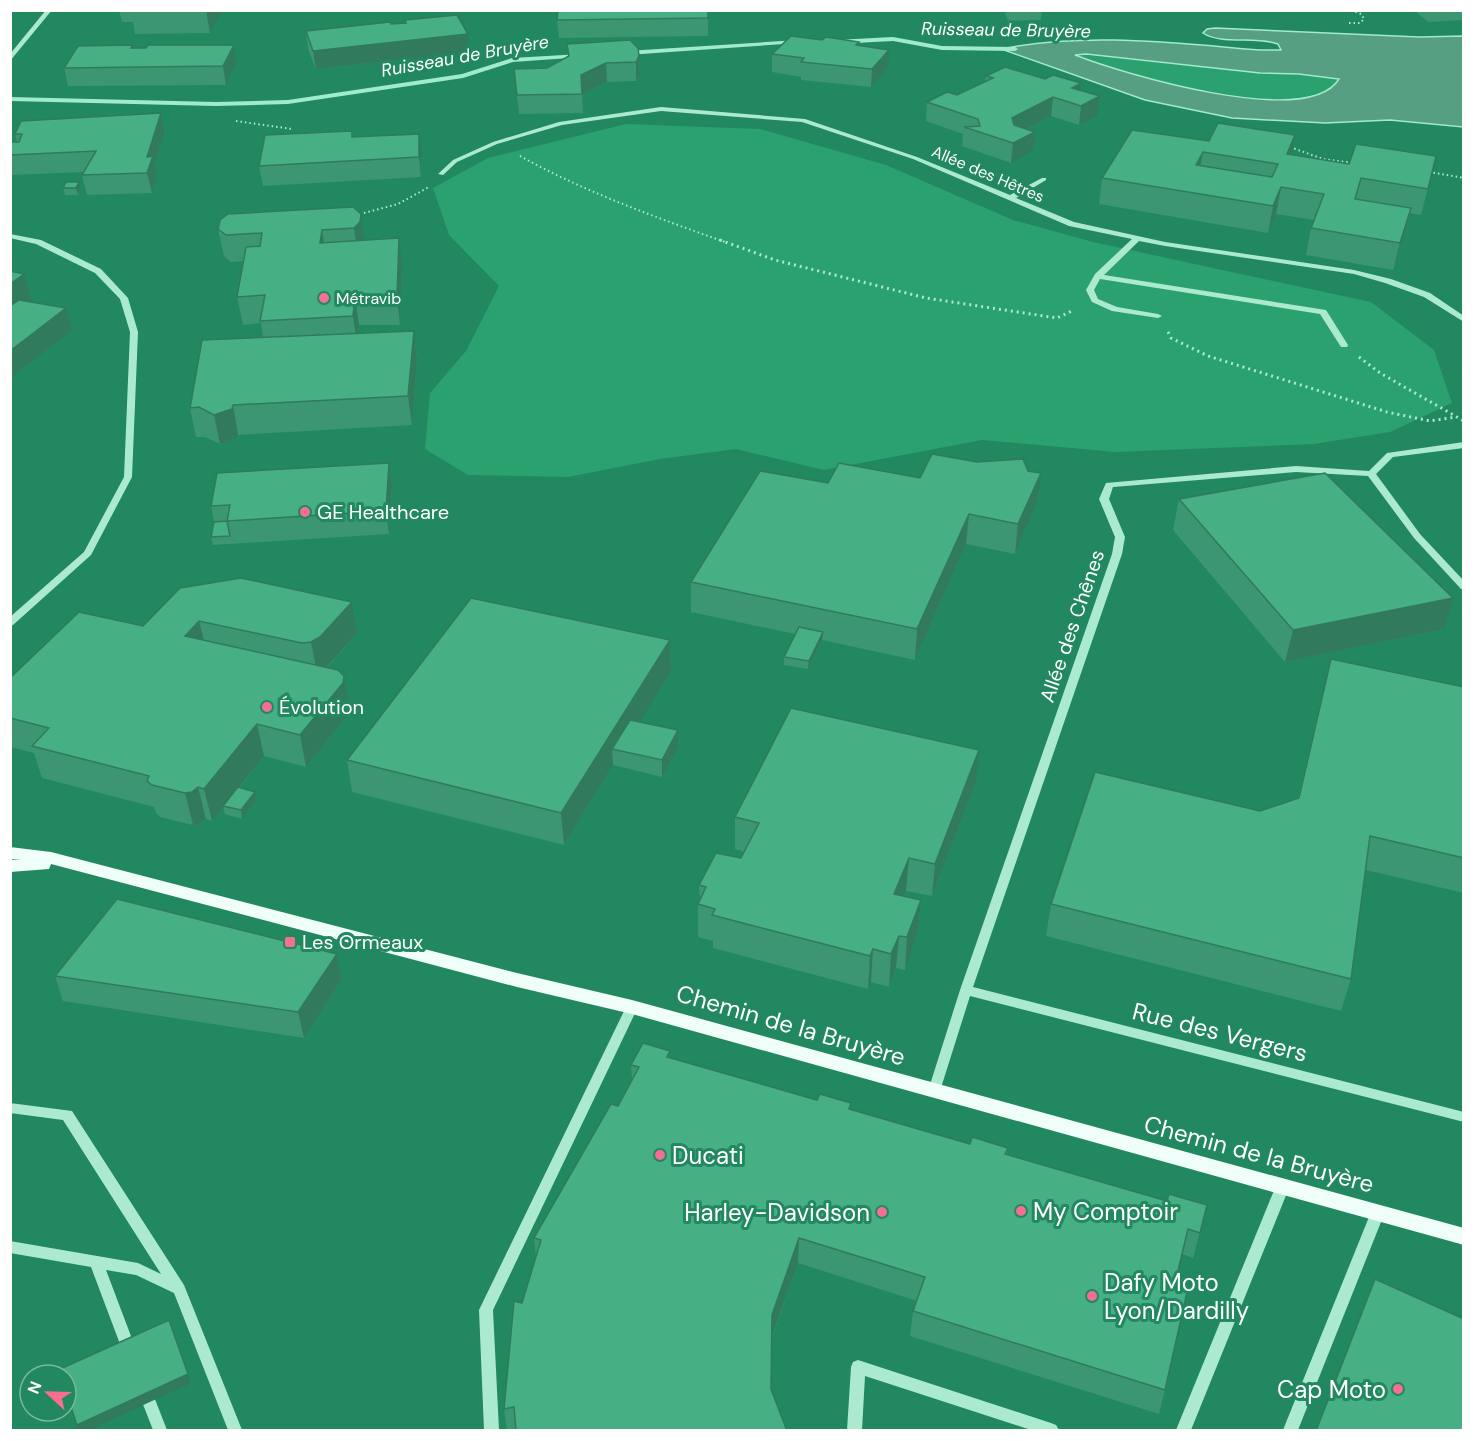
<svg xmlns="http://www.w3.org/2000/svg" width="1474" height="1441" font-family="'DM Sans',sans-serif">
<style>
.green{fill:#2ba16f}
.water{fill:#579f82;stroke:#a0ebcb;stroke-width:1.5;fill-rule:evenodd}
.lines{fill:none;stroke-linecap:round;stroke-linejoin:round}
.stream{fill:#a0ebcb;fill-rule:evenodd}
.path-far1{stroke:#acead0;stroke-width:2;stroke-dasharray:1.5 3;stroke-linecap:butt}
.path{stroke:#acead0;stroke-width:3;stroke-dasharray:2 4;stroke-linecap:butt}
.minor{fill:#acead0;fill-rule:evenodd}
.major{fill:#f0fef9;fill-rule:evenodd}
.wall{fill:#3c9671}
.shaded-wall{fill:#317a5c}
.building{fill:#46af83;stroke:#317a5c;stroke-width:1.5;fill-rule:evenodd}
.poi-dot{fill:#f76e91;stroke:#21885f;stroke-width:2}
.labels{text-anchor:middle;dominant-baseline:central;stroke-width:6;stroke-linejoin:round;paint-order:stroke}
.far-street-label{font-size:16px;fill:#fff;stroke:#21885f}
.far-poi-label{font-size:16px;fill:#fff;stroke:#21885f;text-anchor:start}
.far-water-label{font-size:18px;font-style:italic;fill:#fff;stroke:#21885f}
.poi-label{font-size:20px;fill:#fff;stroke:#21885f;text-anchor:start}
.street-label{font-size:20px;fill:#fff;stroke:#21885f}
.near-street-label{font-size:24px;fill:#fff;stroke:#21885f}
.near-poi-label{font-size:24px;fill:#fff;stroke:#21885f;text-anchor:start}
</style>
<rect width="100%" height="100%" fill="#21885f"/>
<g class="green">
<path d="M1076,54L1260,73L1299,74L1339,79C1310,126 1156,81 1112,67C1102,64 1080,59 1076,54Z"/>
<polygon points="626,124 760,129 886,165 1013,220 1093,242 1371,302 1434,350 1452,403 1390,432 1314,444 1116,452 982,440 824,470 736,449 660,459 568,477 468,475 425,449 430,393 466,351 499,286 449,235 433,188 488,158"/>
</g>
<path class="water" d="M1215,28L1419,37L1463,36V127L1390,120L1325,123L1232,118L1145,100L1001,49C1087,32 1173,43 1259,50H1281L1278,44C1257,36 1220,45 1203,33L1207,29ZM1086,54L1260,73L1299,74L1339,79C1308,130 1121,73 1075,55Z"/>
<g class="lines">
<g class="stream">
<polygon points="893,37 942,46 1015,47 1018,49 1015,51 942,50 893,41 836,44 833,42 836,40"/>
<polygon points="797,40 800,42 799,43 627,55 624,53 627,51"/>
<polygon points="581,54 583,55 583,57 513,62 463,78 288,104 216,106 10,101 10,97 216,102 288,100 462,74 512,58"/>
</g>
<g class="path-far1">
<polyline points="1349,23 1360,23 1364,19 1361,14 1351,10"/>
<polyline points="236,121 292,129"/>
<polyline points="1290,147 1323,159 1353,163"/>
<path d="M520,156C585,192 655,217 725,242"/>
<polyline points="1429,172 1464,178"/>
<polyline points="364,213 398,204 429,187"/>
</g>
<g class="path">
<polyline points="720,240 775,260 926,298 1057,318 1074,310"/>
<polyline points="1168,332 1171,338 1208,356 1387,412 1430,421 1456,417"/>
<polyline points="1359,357 1380,373 1464,421"/>
</g>
<g class="minor">
<polygon points="46,10 52,10 10,61 10,54"/>
<polygon points="661,107 805,119 917,157 1010,195 1042,178 1046,178 1046,180 1016,198 1074,222 1165,242 1354,270 1391,279 1430,293 1464,316 1464,322 1424,297 1385,283 1354,274 1165,246 1139,241 1104,275 1326,310 1348,345 1347,347 1341,347 1320,314 1100,279 1094,290 1098,299 1117,307 1158,314 1162,316 1158,318 1112,311 1092,302 1086,290 1095,274 1132,239 1069,226 913,159 802,122 661,111 562,125 497,144 457,162 443,175 438,174 453,160 493,142 559,122"/>
<polygon points="10,234 41,240 101,269 128,298 138,332 132,477 91,555 13,625 10,626 10,617 84,552 124,477 130,332 120,299 95,273 36,244 10,238"/>
<polygon points="1464,442 1464,448 1393,457 1376,474 1420,534 1464,581 1464,590 1461,589 1414,538 1368,476 1296,472 1113,487 1109,499 1125,537 1122,554 973,987 1464,1112 1464,1122 970,996 940,1091 939,1095 934,1096 929,1095 928,1091 960,990 1112,554 1115,537 1099,499 1106,483 1296,466 1369,471 1387,453"/>
<polygon points="632,1002 636,1004 638,1007 493,1310 499,1430 484,1430 479,1310 626,1007 628,1004"/>
<polygon points="10,1103 72,1111 184,1285 242,1430 228,1430 174,1293 136,1275 106,1270 137,1352 135,1357 130,1359 125,1357 123,1352 91,1267 10,1253 10,1241 138,1263 161,1274 63,1120 10,1113"/>
<polygon points="1282,1182 1287,1184 1289,1188 1191,1430 1176,1430 1275,1188 1277,1184"/>
<polygon points="1378,1206 1383,1208 1385,1212 1298,1430 1283,1430 1371,1212 1373,1208"/>
<polygon points="858,1360 1051,1423 1056,1425 1059,1430 1031,1430 865,1376 862,1430 847,1430 851,1367 853,1362"/>
<polygon points="144,1382 149,1384 167,1430 153,1430 137,1389 139,1384"/>
</g>
<polygon class="major" points="10,847 51,852 517,973 632,1000 1464,1228 1464,1245 632,1014 517,987 51,864 49,869 10,872 10,860 21,860 10,859"/>
</g>
<g class="wall">
<polygon points="119,10 223,10 210,33 135,34 133,22 122,22"/>
<polygon points="1004,10 1042,10 1041,20 1008,21"/>
<polygon points="1414,10 1464,10 1464,20 1428,22"/>
<polygon points="708,18 708,36 559,38 557,20"/>
<polygon points="405,20 469,52 316,69 308,49 306,31 391,24 405,23"/>
<polygon points="567,44 639,56 640,74 636,81 607,82 582,94 583,113 519,114 514,69 547,68 568,57"/>
<polygon points="859,46 888,69 871,87 801,80 801,77 772,72 772,54"/>
<polygon points="133,48 237,63 226,85 68,86 64,68"/>
<polygon points="986,76 1080,90 1100,96 1098,116 1079,125 1051,116 1026,129 1035,132 1033,151 1011,163 962,146 963,134 926,121 927,102 957,95 985,82"/>
<polygon points="161,113 165,132 154,166 157,176 152,193 87,195 82,175 84,172 10,175 10,144 17,142 15,134"/>
<polygon points="1132,130 1349,164 1436,156 1421,215 1410,213 1404,235 1393,270 1306,255 1311,228 1314,220 1276,214 1268,233 1099,204 1102,178"/>
<polygon points="352,131 353,137 421,154 421,177 263,186 259,166"/>
<polygon points="79,182 81,188 78,195 65,195 63,188"/>
<polygon points="353,207 364,240 402,265 400,325 359,325 358,333 414,331 417,359 412,425 238,435 237,438 220,444 205,437 196,437 190,408 263,337 261,323 243,325 237,297 244,261 231,262 224,256 218,229"/>
<polygon points="389,463 392,486 389,534 213,545 211,537 214,522 211,506"/>
<polygon points="828,483 1037,503 1015,554 966,544 915,660 822,640 808,669 784,665 784,657 795,634 691,612 691,582"/>
<polygon points="1179,499 1444,629 1285,662 1173,530"/>
<polygon points="352,602 357,633 327,668 349,707 348,715 306,767 264,756 239,788 255,792 257,800 242,819 225,814 223,806 212,821 206,819 200,824 193,825 160,817 156,813 154,807 42,778 34,753 10,747 10,678 143,626"/>
<polygon points="670,640 671,671 639,722 678,730 679,747 662,777 613,765 564,845 352,792 347,760"/>
<polygon points="1331,659 1464,687 1464,893 1366,870 1351,979 1341,1011 1046,936 1051,904 1260,811 1298,798"/>
<polygon points="976,782 932,896 906,891 904,896 921,900 918,933 905,970 896,968 889,987 871,982 868,989 713,948 713,941 698,937 698,904 700,901 699,885 741,858 744,852 735,849 735,817"/>
<polygon points="337,954 342,979 304,1038 63,1001 55,976"/>
<polygon points="670,1058 970,1144 1008,1148 1007,1154 1167,1201 1207,1205 1193,1258 1182,1254 1177,1275 1165,1390 1159,1414 910,1336 913,1311 917,1301 798,1263 772,1338 771,1389 787,1431 507,1431 504,1409 522,1303 536,1257 534,1238 618,1106 632,1080 631,1065"/>
</g>
<g class="shaded-wall">
<polygon points="206,10 223,10 210,33"/>
<polygon points="468,34 469,52 316,69 313,51"/>
<polygon points="234,45 237,63 226,85 223,66"/>
<polygon points="889,50 888,69 871,87 872,69"/>
<polygon points="639,56 640,74 636,81 636,62"/>
<polygon points="606,63 607,82 582,94 583,113 581,75"/>
<polygon points="1081,83 1079,102 1072,88"/>
<polygon points="1100,96 1098,116 1079,125 1081,106"/>
<polygon points="1053,97 1051,116 1010,137 1012,118"/>
<polygon points="161,113 165,132 154,166 157,176 152,193 147,173 147,157"/>
<polygon points="1035,132 1033,151 1011,163 1013,143"/>
<polygon points="419,134 421,154 421,177 419,157"/>
<polygon points="1295,135 1290,160 1287,154"/>
<polygon points="1203,152 1198,178 1196,165"/>
<polygon points="79,182 81,188 78,195 76,188"/>
<polygon points="1281,187 1276,214 1268,233 1273,206"/>
<polygon points="1411,208 1404,235 1393,270 1400,243"/>
<polygon points="361,214 364,240 358,255 354,228"/>
<polygon points="322,230 326,257 320,243"/>
<polygon points="399,238 402,265 400,325 397,297"/>
<polygon points="24,274 32,302 10,317 10,284"/>
<polygon points="355,297 359,325 357,344 353,316"/>
<polygon points="66,308 72,330 10,378 10,351"/>
<polygon points="414,331 417,359 412,425 408,396"/>
<polygon points="233,405 238,435 237,438 220,444 214,415"/>
<polygon points="389,463 392,486 389,534 386,511"/>
<polygon points="1041,473 1037,503 1015,554 1018,524"/>
<polygon points="969,514 966,544 915,660 917,629"/>
<polygon points="1453,598 1444,629 1285,662 1293,630"/>
<polygon points="352,602 357,633 326,668 317,673 311,642"/>
<polygon points="199,621 207,652 185,636"/>
<polygon points="823,632 822,640 808,669 809,661"/>
<polygon points="670,640 671,671 622,751 612,749 613,765 564,845 561,813"/>
<polygon points="344,676 349,707 348,715 306,767 300,735"/>
<polygon points="257,724 264,756 212,821 204,789"/>
<polygon points="678,730 679,747 662,777 662,760"/>
<polygon points="979,750 976,782 932,896 935,864"/>
<polygon points="198,787 206,819 200,824 193,825 185,793"/>
<polygon points="255,792 257,800 242,819 241,810"/>
<polygon points="909,858 906,891 892,927 894,894"/>
<polygon points="921,900 918,933 905,970 907,937"/>
<polygon points="899,936 896,968 889,987 891,954"/>
<polygon points="873,949 871,982 868,989 870,956"/>
<polygon points="337,954 342,979 304,1038 298,1012"/>
<polygon points="799,1238 798,1263 771,1339 772,1315"/>
<polygon points="188,1374 191,1383 87,1431 79,1431 77,1425"/>
</g>
<g class="building">
<polygon points="558,10 708,10 708,18 557,20"/>
<polygon points="457,15 468,34 313,51 306,31 390,22 391,24 406,23 405,20"/>
<polygon points="791,36 822,40 826,37 859,42 856,45 889,50 872,69 801,62 804,58 772,54"/>
<polygon points="630,40 638,48 639,56 636,62 606,63 581,75 582,94 517,95 514,69 547,68 569,56 567,44"/>
<polygon points="133,45 131,48 146,48 148,45 234,45 223,66 64,68 78,46"/>
<polygon points="1005,67 1045,79 1053,75 1081,83 1072,88 1100,96 1081,106 1053,97 1012,118 1014,125 1035,132 1013,143 964,127 980,126 978,119 927,102 947,92 957,95 993,78 986,76"/>
<polygon points="161,113 147,157 153,156 147,173 82,175 96,151 10,155 10,144 11,142 19,142 22,134 15,134 21,121"/>
<path d="M1218,123L1295,135L1287,154L1349,164L1356,144L1436,156L1428,189L1361,178L1355,199L1411,208L1400,243L1311,228L1324,194L1281,187L1273,206L1102,178L1132,130L1209,141ZM1203,152L1278,164L1272,177L1196,165Z"/>
<polygon points="352,131 352,137 419,134 419,157 259,166 265,135"/>
<polygon points="66,182 79,182 76,188 63,188"/>
<polygon points="353,207 361,214 360,222 354,228 322,230 320,243 399,238 397,297 355,297 353,316 260,321 265,295 237,297 246,247 260,246 262,233 226,235 218,229 220,220 228,214"/>
<polygon points="10,271 24,274 10,284"/>
<polygon points="19,300 66,308 10,351 10,306"/>
<polygon points="414,331 408,396 233,405 232,409 214,415 199,407 190,408 202,340"/>
<polygon points="932,454 977,462 1023,459 1028,471 1041,473 1018,524 969,514 917,629 691,582 760,471 828,483 839,463 920,478"/>
<polygon points="389,463 386,511 227,521 230,505 211,506 217,473"/>
<polygon points="1325,473 1453,598 1293,630 1179,499"/>
<polygon points="227,521 230,536 211,537 214,522"/>
<polygon points="241,578 352,602 320,637 311,642 302,643 199,621 185,636 338,670 344,676 343,683 300,735 257,724 204,789 198,787 192,792 185,793 152,785 147,781 149,776 32,746 49,728 10,718 10,678 79,612 143,626 180,588"/>
<polygon points="471,598 670,640 561,813 347,760"/>
<polygon points="799,627 823,632 809,661 784,657"/>
<polygon points="1331,659 1464,687 1464,858 1370,836 1351,979 1051,904 1095,772 1260,811 1299,798"/>
<polygon points="791,708 979,750 935,864 909,858 894,894 921,900 907,937 899,936 891,954 873,949 870,956 712,915 715,909 698,904 706,887 699,885 716,853 741,858 759,823 735,817"/>
<polygon points="630,720 678,730 662,760 612,749"/>
<polygon points="238,787 255,792 241,810 223,806"/>
<polygon points="117,899 337,954 298,1012 55,976"/>
<polygon points="643,1043 670,1051 667,1057 817,1100 820,1094 851,1103 849,1109 970,1144 972,1137 1008,1148 1005,1154 1167,1201 1169,1194 1207,1205 1200,1233 1188,1229 1177,1275 1190,1279 1165,1390 913,1311 925,1277 799,1238 772,1315 771,1389 787,1431 516,1431 514,1407 504,1409 514,1301 522,1303 541,1240 534,1238 611,1104 618,1106 639,1067 631,1065"/>
<polygon points="1375,1279 1464,1319 1464,1431 1316,1431"/>
<polygon points="169,1320 188,1374 77,1425 66,1392 66,1375 60,1375 58,1370"/>
</g>
<g class="poi-dot">
<circle cx="324" cy="298" r="6"/>
<circle cx="305" cy="512" r="6"/>
<circle cx="267" cy="707" r="6"/>
<rect x="284" y="936" width="12" height="12" rx="3"/>
<circle cx="660" cy="1155" r="6"/>
<circle cx="1021" cy="1211" r="6"/>
<circle cx="882" cy="1212" r="6"/>
<circle cx="1092" cy="1296" r="6"/>
<circle cx="1398" cy="1389" r="6"/>
</g>
<g class="labels">
<g class="far-street-label">
<text transform="translate(988 174) rotate(23)">Allée des Hêtres</text>
</g>
<g class="far-poi-label">
<text x="336" y="298">Métravib</text>
</g>
<g class="far-water-label">
<text transform="translate(1006 30) rotate(1)">Ruisseau de Bruyère</text>
<text transform="translate(465 56) rotate(-10)">Ruisseau de Bruyère</text>
</g>
<g class="poi-label">
<text x="317" y="512">GE Healthcare</text>
<text x="279" y="707">Évolution</text>
<text x="302" y="942">Les Ormeaux</text>
</g>
<g class="street-label">
<text transform="translate(1072 626) rotate(-71)">Allée des Chênes</text>
</g>
<g class="near-street-label">
<text transform="translate(791 1025) rotate(16)">Chemin de la Bruyère</text>
<text transform="translate(1220 1032) rotate(14)">Rue des Vergers</text>
<text transform="translate(1259 1154) rotate(15)">Chemin de la Bruyère</text>
</g>
<g class="near-poi-label">
<text x="672" y="1155">Ducati</text>
<text x="1033" y="1211">My Comptoir</text>
<text x="870" y="1212" text-anchor="end">Harley-Davidson</text>
<text x="1104" y="1282">Dafy Moto<tspan x="1104" dy="28">Lyon/Dardilly</tspan></text>
<text x="1386" y="1389" text-anchor="end">Cap Moto</text>
</g>
</g>
<rect width="1474" height="1441" fill="none" stroke="#ffffff" stroke-width="24"/>
<g transform="translate(48 1393) rotate(292)"><circle r="28" fill="#21885f" stroke="#7ab89f" stroke-width="1.5"/>
<path d="M0-4.5L10 22L0 15L-10 22Z" fill="#f76e91"/>
<text y="-9" font-size="16" font-weight="bold" text-anchor="middle" fill="#ffffff">N</text>
</g>
</svg>
